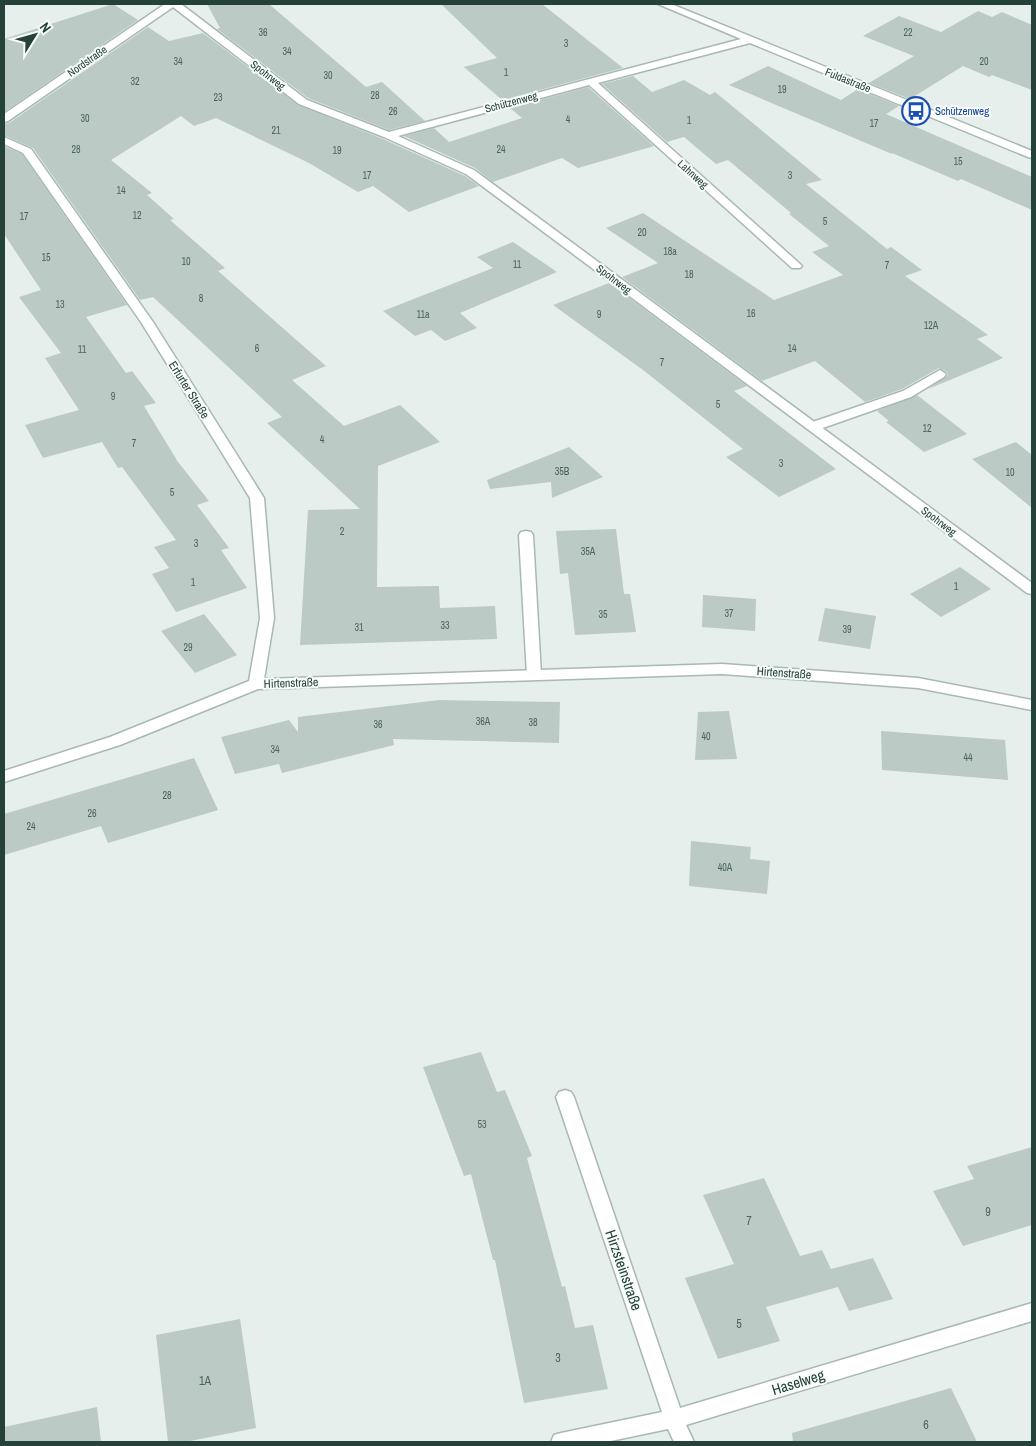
<svg xmlns="http://www.w3.org/2000/svg" width="1036" height="1446" font-family="'Archivo Narrow',sans-serif">
<style>
.building{fill:#bbcac4}
.lines{fill:none;stroke-linecap:round;stroke-linejoin:round}
.lane-casing{stroke:#a8b8b2;stroke-width:3}
.street-casing{stroke:#a8b8b2;stroke-width:3}
.lane{fill:#fff;fill-rule:evenodd}
.street{fill:#fff;fill-rule:evenodd}
.labels{text-anchor:middle;dominant-baseline:central;stroke-width:4;stroke-linejoin:round;paint-order:stroke}
.number-label{font-size:10px;fill:#4a645c}
.far-street-label{font-size:11px;fill:#24423a;stroke:#f7fbf9}
.far-transit-label{font-size:11px;fill:#164399;stroke:#f7fbf9;text-anchor:start}
.street-label{font-size:12px;fill:#24423a;stroke:#f7fbf9}
.near-number-label{font-size:12px;fill:#4a645c}
.near-street-label{font-size:15px;fill:#24423a;stroke:#f7fbf9}
</style>
<rect width="100%" height="100%" fill="#e6efeb"/>
<g class="building">
<polygon points="113,4 138,20 4,112 4,39"/>
<polygon points="207,4 269,4 366,87 382,82 425,121 389,130 308,98 217,29 220,28"/>
<polygon points="441,4 542,4 623,68 502,100 464,67 497,58"/>
<polygon points="978,11 992,17 1002,12 1032,25 1032,90 992,75 989,77 963,66 910,99 869,83 914,56 863,36 899,16 941,32"/>
<polygon points="148,27 169,41 203,33 298,105 383,139 465,176 479,186 409,212 373,186 358,192 309,163 216,118 194,126 181,116 111,160 152,193 147,195 174,219 170,220 225,268 218,271 326,366 292,380 344,426 400,405 440,442 378,466 377,587 439,586 440,608 495,606 497,639 300,645 308,510 360,509 267,423 282,417 153,297 140,300 33,148 4,135 4,124 9,123"/>
<polygon points="768,66 841,100 858,89 899,106 886,114 1032,177 1032,210 961,179 958,181 892,153 892,154 729,85"/>
<polygon points="633,76 652,92 684,80 710,95 715,92 822,180 806,184 887,249 891,247 922,270 905,276 988,335 977,339 1003,358 928,389 948,375 947,372 939,368 902,389 865,402 815,361 762,381 622,277 658,263 606,228 643,213 774,300 843,275 812,252 829,246 789,214 791,213 728,160 716,164 684,137 667,142 602,84"/>
<polygon points="588,87 654,146 578,168 562,158 493,182 475,168 404,136 434,128 449,142 522,118 510,108"/>
<polygon points="4,146 22,154 127,305 86,317 126,373 132,371 156,403 144,406 178,462 209,501 197,505 229,548 221,550 247,588 176,612 152,574 169,568 154,547 176,540 122,467 118,468 102,442 43,458 25,425 79,410 45,358 61,353 19,297 41,290 4,234"/>
<polygon points="513,242 557,272 460,313 477,328 445,341 431,330 415,336 383,311 493,268 477,257"/>
<polygon points="609,283 747,386 734,391 836,469 779,497 726,457 743,449 643,370 553,305"/>
<polygon points="917,395 967,434 924,452 886,422 889,421 877,411"/>
<polygon points="1016,442 1032,455 1032,508 972,459"/>
<polygon points="569,447 603,477 552,498 551,482 490,489 487,480"/>
<polygon points="616,529 624,594 630,594 636,632 575,635 568,573 560,574 556,531"/>
<polygon points="960,567 991,589 941,617 910,594"/>
<polygon points="703,595 756,599 755,631 702,627"/>
<polygon points="825,608 876,616 870,649 818,641"/>
<polygon points="204,614 237,655 195,673 161,631"/>
<polygon points="439,700 560,702 559,743 393,739 394,745 282,773 279,764 235,774 221,737 289,720 298,732 298,717"/>
<polygon points="729,711 737,759 695,760 698,712"/>
<polygon points="881,731 1005,740 1008,780 882,770"/>
<polygon points="194,758 218,810 108,843 101,826 4,855 4,814"/>
<polygon points="691,841 751,847 750,859 770,861 767,894 689,886"/>
<polygon points="481,1052 497,1092 505,1090 532,1156 527,1158 562,1287 565,1286 575,1328 593,1325 608,1389 524,1403 495,1260 493,1260 471,1174 464,1176 423,1067"/>
<polygon points="1032,1147 1032,1225 963,1246 933,1191 974,1179 967,1166"/>
<polygon points="764,1178 800,1256 822,1250 831,1269 873,1258 893,1299 849,1311 838,1287 766,1307 780,1341 718,1359 685,1278 734,1264 703,1195"/>
<polygon points="240,1319 256,1428 185,1442 168,1442 156,1335"/>
<polygon points="951,1388 977,1442 793,1442 792,1433"/>
<polygon points="97,1407 101,1442 4,1442 4,1427"/>
</g>
<g class="lines">
<defs>
<g id="lane">
<polygon points="940,370 946,374 944,377 911,397 817,430 812,431 806,427 807,424 903,391"/>
<polygon points="526,531 531,532 533,535 541,675 539,679 529,679 527,675 519,535 521,532"/>
</g>
<g id="street">
<polygon points="165,4 181,4 307,100 389,132 741,39 658,4 671,4 1032,151 1032,158 1028,157 750,43 598,83 800,264 802,266 800,268 792,268 589,85 398,136 474,170 1032,583 1032,594 1027,593 466,174 384,137 299,104 173,7 8,121 4,122 4,114"/>
<polygon points="4,137 31,149 153,322 264,498 274,618 264,679 722,664 918,678 1032,700 1032,710 918,688 722,674 258,689 120,745 4,782 4,771 110,737 249,681 260,618 250,498 141,322 23,153 4,144"/>
<polygon points="565,1090 571,1092 574,1097 680,1408 1032,1303 1032,1321 686,1425 694,1442 674,1442 668,1429 606,1442 551,1442 554,1435 561,1433 662,1412 556,1097 559,1092"/>
</g>
</defs>
<use href="#lane" class="lane-casing"/>
<use href="#street" class="street-casing"/>
<use href="#lane" class="lane"/>
<use href="#street" class="street"/>
</g>
<defs>
<symbol id="bus-ring" viewBox="-11 -11 22 22"><circle r="9.5" fill="#f7fbf9" stroke="#1a4fb4" stroke-width="1.5"/><path d="M-5-6H5V4H4V6H2V4H-2V6H-4V4H-5ZM-3.5-4V0h7V-4ZM-3.5 1.2v1.5H-2V1.2ZM2 1.2v1.5H3.5V1.2Z" fill="#1a4fb4"/></symbol>
</defs>
<g fill-rule="evenodd">
<use href="#bus-ring" x="900" y="95" width="32" height="32"/>
</g>
<g class="labels">
<g class="number-label">
<text x="263" y="32">36</text>
<text x="908" y="32">22</text>
<text x="566" y="43">3</text>
<text x="287" y="51">34</text>
<text x="178" y="61">34</text>
<text x="984" y="61">20</text>
<text x="506" y="72">1</text>
<text x="328" y="75">30</text>
<text x="135" y="81">32</text>
<text x="782" y="89">19</text>
<text x="375" y="95">28</text>
<text x="218" y="97">23</text>
<text x="393" y="111">26</text>
<text x="85" y="118">30</text>
<text x="568" y="119">4</text>
<text x="689" y="120">1</text>
<text x="874" y="123">17</text>
<text x="276" y="130">21</text>
<text x="76" y="149">28</text>
<text x="501" y="149">24</text>
<text x="337" y="150">19</text>
<text x="958" y="161">15</text>
<text x="367" y="175">17</text>
<text x="790" y="175">3</text>
<text x="121" y="190">14</text>
<text x="137" y="215">12</text>
<text x="24" y="216">17</text>
<text x="825" y="221">5</text>
<text x="642" y="232">20</text>
<text x="670" y="251">18a</text>
<text x="46" y="257">15</text>
<text x="186" y="261">10</text>
<text x="517" y="264">11</text>
<text x="887" y="265">7</text>
<text x="689" y="274">18</text>
<text x="201" y="298">8</text>
<text x="60" y="304">13</text>
<text x="751" y="313">16</text>
<text x="423" y="314">11a</text>
<text x="599" y="314">9</text>
<text x="931" y="325">12A</text>
<text x="257" y="348">6</text>
<text x="792" y="348">14</text>
<text x="82" y="349">11</text>
<text x="662" y="362">7</text>
<text x="113" y="396">9</text>
<text x="718" y="404">5</text>
<text x="927" y="428">12</text>
<text x="322" y="439">4</text>
<text x="134" y="443">7</text>
<text x="781" y="463">3</text>
<text x="562" y="471">35B</text>
<text x="1010" y="472">10</text>
<text x="172" y="492">5</text>
<text x="342" y="531">2</text>
<text x="196" y="543">3</text>
<text x="588" y="551">35A</text>
<text x="193" y="582">1</text>
<text x="956" y="586">1</text>
<text x="729" y="613">37</text>
<text x="603" y="614">35</text>
<text x="445" y="625">33</text>
<text x="359" y="627">31</text>
<text x="847" y="629">39</text>
<text x="188" y="647">29</text>
<text x="483" y="721">36A</text>
<text x="533" y="722">38</text>
<text x="378" y="724">36</text>
<text x="706" y="736">40</text>
<text x="275" y="749">34</text>
<text x="968" y="757">44</text>
<text x="167" y="795">28</text>
<text x="92" y="813">26</text>
<text x="31" y="826">24</text>
<text x="725" y="867">40A</text>
<text x="482" y="1124">53</text>
</g>
<g class="far-street-label">
<text transform="translate(87 61) rotate(-35)">Nordstraße</text>
<text transform="translate(268 75) rotate(38)">Spohrweg</text>
<text transform="translate(848 80) rotate(22)">Fuldastraße</text>
<text transform="translate(511 102) rotate(-15)">Schützenweg</text>
<text transform="translate(693 174) rotate(42)">Lahnweg</text>
<text transform="translate(614 279) rotate(37)">Spohrweg</text>
<text transform="translate(939 521) rotate(37)">Spohrweg</text>
</g>
<g class="far-transit-label">
<text x="935" y="111">Schützenweg</text>
</g>
<g class="street-label">
<text transform="translate(189 390) rotate(58)">Erfurter Straße</text>
<text transform="translate(784 673) rotate(4)">Hirtenstraße</text>
<text transform="translate(291 683) rotate(-2)">Hirtenstraße</text>
</g>
<g class="near-number-label">
<text x="988" y="1212">9</text>
<text x="749" y="1221">7</text>
<text x="739" y="1324">5</text>
<text x="558" y="1358">3</text>
<text x="205" y="1381">1A</text>
<text x="926" y="1425">6</text>
</g>
<g class="near-street-label">
<text transform="translate(624 1270) rotate(71)">Hirzsteinstraße</text>
<text transform="translate(798 1382) rotate(-17)">Haselweg</text>
</g>
</g>
<rect width="1036" height="1446" fill="none" stroke="#24423a" stroke-width="10"/>
<g transform="translate(35 35) rotate(53)" stroke="#f7fbf9" stroke-width="4" paint-order="stroke">
<path d="M0-4L9 19L0 12L-9 19Z" fill="#24423a"/>
<text y="-8" font-size="14" font-weight="bold" text-anchor="middle" fill="#24423a">N</text>
</g>
</svg>
